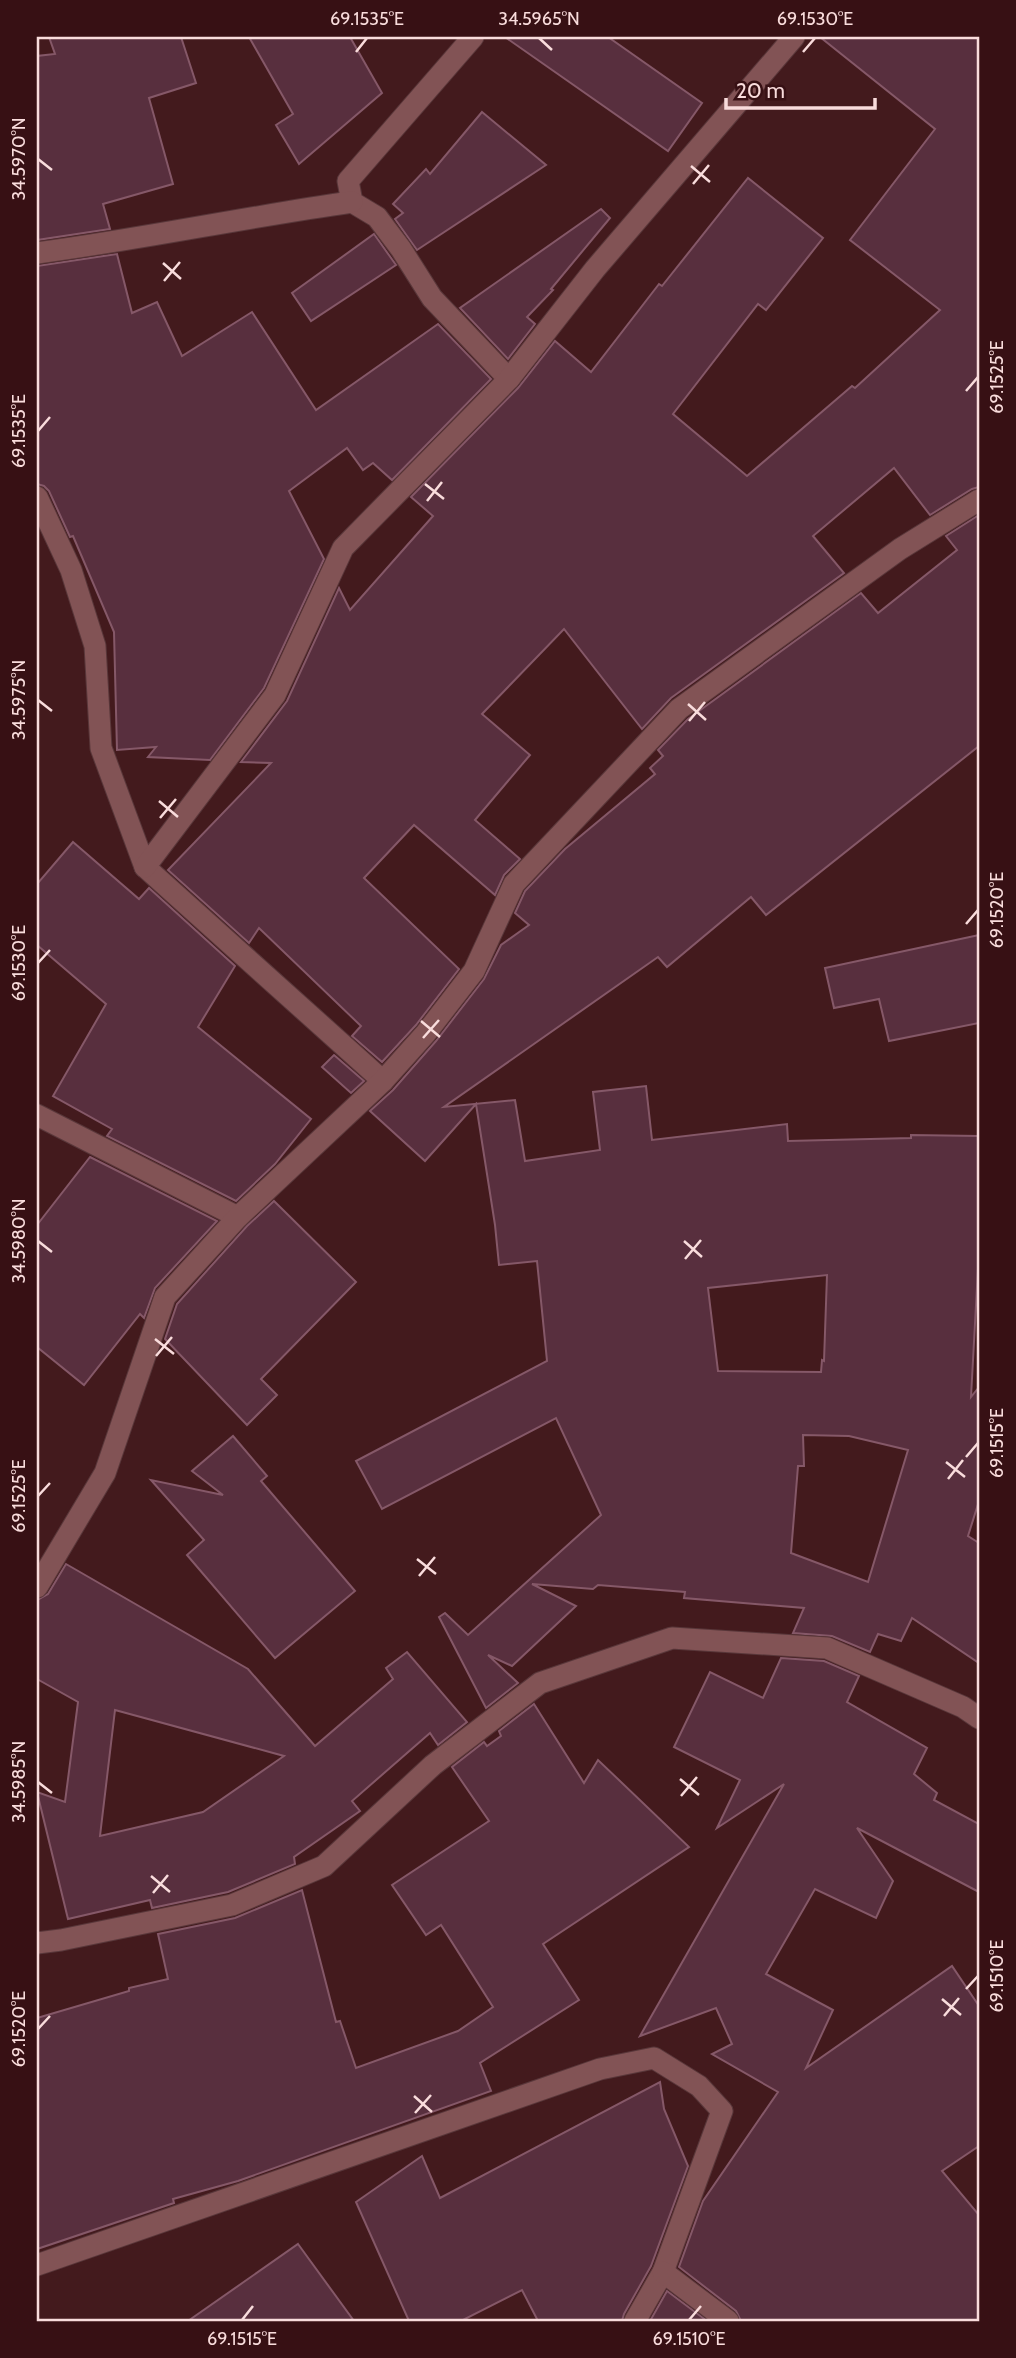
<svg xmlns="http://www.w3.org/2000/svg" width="1016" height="2358" font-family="Cabin,sans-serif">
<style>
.building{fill:#582f3e;stroke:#855868;stroke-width:2;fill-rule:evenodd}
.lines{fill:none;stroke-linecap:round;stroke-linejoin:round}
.street-casing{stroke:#59373a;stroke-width:23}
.street{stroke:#825355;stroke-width:21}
.ticks{fill:none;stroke:#f9dcdc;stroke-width:2.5}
.neatline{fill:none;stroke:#f9dcdc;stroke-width:2.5}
.ticks-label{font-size:18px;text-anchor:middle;fill:#f9dcdc}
</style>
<rect width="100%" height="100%" fill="#431a1d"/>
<g class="building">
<polygon points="49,37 181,37 196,83 149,98 173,184 103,204 110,229 37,240 37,56 55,54"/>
<polygon points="249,37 350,37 382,93 299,164 276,125 293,114"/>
<polygon points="505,37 608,37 702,103 668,151"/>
<polygon points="820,37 979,37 979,487 972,489 930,515 894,468 813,536 844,573 671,698 642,729 564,629 482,714 530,755 475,820 520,859 504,875 495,895 414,825 364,878 459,969 416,1025 382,1062 352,1036 361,1026 259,928 249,943 168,870 271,763 241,762 287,701 339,588 350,610 433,516 411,497 518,388 555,341 591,372 659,284 662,286 748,178 823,238 766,310 758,304 673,414 747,476 852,386 855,388 940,310 850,240 935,129"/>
<polygon points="482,112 546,165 417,250 395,219 403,213 393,204 426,169 430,174"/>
<polygon points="601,209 610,218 551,289 553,290 527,317 535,324 508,359 460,308"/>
<polygon points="374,234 396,265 311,321 292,293"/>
<polygon points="117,254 132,313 157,302 182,356 252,312 316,410 438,324 491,379 392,480 373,463 363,470 347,448 289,491 324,559 264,688 210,760 148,757 156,747 117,750 114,632 73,536 70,537 49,491 44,486 37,484 37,266"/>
<path d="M979,515V746L766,915L751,897L667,967L658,957L444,1107L515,1100L525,1161L600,1150L593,1092L646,1086L652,1140L787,1124L788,1141L911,1138V1135L979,1136V1250L971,1397L979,1387V1501L968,1536L979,1543V1663L912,1618L901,1641L878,1634L870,1652L832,1636L793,1633L804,1608L684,1598L685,1592L598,1585L593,1589L532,1584L576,1606L512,1666L488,1655L518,1683L486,1708L439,1617L445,1613L468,1635L601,1515L556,1418L382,1509L356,1461L547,1361L537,1261L499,1265L495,1225L476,1104L425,1161L370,1111L393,1090L436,1041L484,979L501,945L529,925L515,913L525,891L565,849L655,774L650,768L663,756L658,750L688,719L861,593L878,613L957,550L946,536ZM827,1275L824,1361L822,1360L821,1372L718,1371L708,1288ZM803,1435L849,1436L908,1450L868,1582L791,1553L798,1466H804Z"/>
<polygon points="73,842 139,899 149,888 235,966 198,1027 311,1119 275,1164 236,1201 107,1136 112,1129 53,1096 106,1004 37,945 37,884"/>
<polygon points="979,935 979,1023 889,1041 879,999 834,1008 825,968"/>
<polygon points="334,1055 364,1081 351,1093 322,1067"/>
<polygon points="90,1157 217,1221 155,1288 144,1318 140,1314 84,1385 37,1347 37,1225"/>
<polygon points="274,1201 356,1282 261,1379 277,1395 247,1425 165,1339 177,1304 247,1226"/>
<polygon points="233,1436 267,1476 261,1481 355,1591 275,1658 187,1555 204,1540 151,1480 223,1495 192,1471"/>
<path d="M66,1564L248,1669L315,1746L393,1679L386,1668L407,1652L467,1722L438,1745L430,1733L352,1801L360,1811L294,1857L295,1864L228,1892L152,1908L150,1900L68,1919L37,1792L65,1802L78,1702L37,1679V1600L48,1594ZM115,1710L284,1756L203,1812L100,1836Z"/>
<polygon points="781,1658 824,1661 859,1676 847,1702 927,1748 914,1774 937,1793 934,1800 979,1824 979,1892 857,1828 893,1881 876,1918 815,1889 766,1974 833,2010 806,2068 952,1966 979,2006 979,2146 942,2171 979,2215 979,2321 741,2321 736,2311 679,2267 703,2201 778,2092 712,2054 732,2044 716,2008 640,2036 784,1784 717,1828 740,1780 674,1747 710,1672 763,1698"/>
<polygon points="534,1704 584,1783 598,1760 689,1847 543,1944 579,2000 480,2063 491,2091 238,2181 173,2199 174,2203 37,2249 37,2018 129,1991 129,1988 168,1979 158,1934 235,1918 302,1890 336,2022 340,2021 356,2068 458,2031 493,2007 441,1925 426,1935 392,1885 489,1821 452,1767 484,1742 487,1746 501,1736 499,1731"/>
<polygon points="660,2082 664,2109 688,2166 651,2266 624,2314 622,2321 538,2321 522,2290 461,2321 409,2321 356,2202 422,2156 440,2198"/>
<polygon points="298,2244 354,2321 188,2321"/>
<polygon points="667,2291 707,2321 650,2321"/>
</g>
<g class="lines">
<defs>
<g id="street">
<polyline points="473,37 348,181 352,202 377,217 401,249 432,298 509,379"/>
<path d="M37,253C142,239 246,217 352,202"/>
<polyline points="37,497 71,570 95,646 101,748 145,867 383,1081"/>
<polyline points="145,867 275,695 343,548 509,379 595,269 794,37"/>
<polyline points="37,1115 238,1217"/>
<polyline points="37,1587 105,1473 165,1297 238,1217 383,1081 426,1033 474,971 514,884 679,709 900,549 979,500"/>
<polyline points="37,1943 61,1940 232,1905 324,1866 433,1765 540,1683 672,1638 827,1648 963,1707 979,1718"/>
<polyline points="37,2265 600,2069 654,2058 699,2086 722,2111 663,2272 635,2321"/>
<polyline points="663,2272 728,2321"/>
</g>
</defs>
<use href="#street" class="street-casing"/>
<use href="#street" class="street"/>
</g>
<path class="ticks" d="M539,38L552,50M356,52L367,38M803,52L815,38M38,159L52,170M691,166L710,182M693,184L709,165M163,263L181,279M164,281L180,262M966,391L978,377M38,431L50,417M425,484L444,499M427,501L442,482M38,700L52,711M688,704L706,720M689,721L705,702M159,801L178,817M160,818L176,799M966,924L978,910M38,963L50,950M421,1021L440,1037M423,1038L439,1020M38,1241L52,1252M684,1241L702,1257M685,1259L701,1240M155,1339L174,1354M156,1356L172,1337M966,1457L978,1443M946,1462L965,1477M948,1479L963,1460M38,1496L50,1483M417,1559L436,1574M419,1576L435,1557M680,1779L699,1795M38,1782L52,1793M681,1796L697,1777M151,1876L170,1892M153,1893L168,1875M966,1989L978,1976M942,1999L961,2015M944,2016L959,1998M38,2029L50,2016M414,2096L432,2112M415,2113L431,2095M242,2320L253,2306M689,2320L701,2306"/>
<rect width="1016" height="2358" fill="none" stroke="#371014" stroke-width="77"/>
<path d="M726 98v10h149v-10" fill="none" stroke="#f9dcdc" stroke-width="3.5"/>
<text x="736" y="98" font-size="21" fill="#f9dcdc" stroke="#371014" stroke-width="5" paint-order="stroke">20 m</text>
<rect x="38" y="38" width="940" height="2282" class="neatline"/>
<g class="ticks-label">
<text x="367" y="25">69.1535°E</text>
<text x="539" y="25">34.5965°N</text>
<text x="815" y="25">69.1530°E</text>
<text transform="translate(19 159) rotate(-90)" y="6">34.5970°N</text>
<text transform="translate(997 377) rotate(-90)" y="6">69.1525°E</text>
<text transform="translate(19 431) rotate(-90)" y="6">69.1535°E</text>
<text transform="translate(19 700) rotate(-90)" y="6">34.5975°N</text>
<text transform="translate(997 910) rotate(-90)" y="6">69.1520°E</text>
<text transform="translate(19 963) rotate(-90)" y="6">69.1530°E</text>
<text transform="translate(19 1241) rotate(-90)" y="6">34.5980°N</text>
<text transform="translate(997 1443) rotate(-90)" y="6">69.1515°E</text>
<text transform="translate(19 1496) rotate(-90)" y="6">69.1525°E</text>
<text transform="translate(19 1782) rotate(-90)" y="6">34.5985°N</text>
<text transform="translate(997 1976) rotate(-90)" y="6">69.1510°E</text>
<text transform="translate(19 2029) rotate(-90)" y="6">69.1520°E</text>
<text x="242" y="2345">69.1515°E</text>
<text x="689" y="2345">69.1510°E</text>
</g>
</svg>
